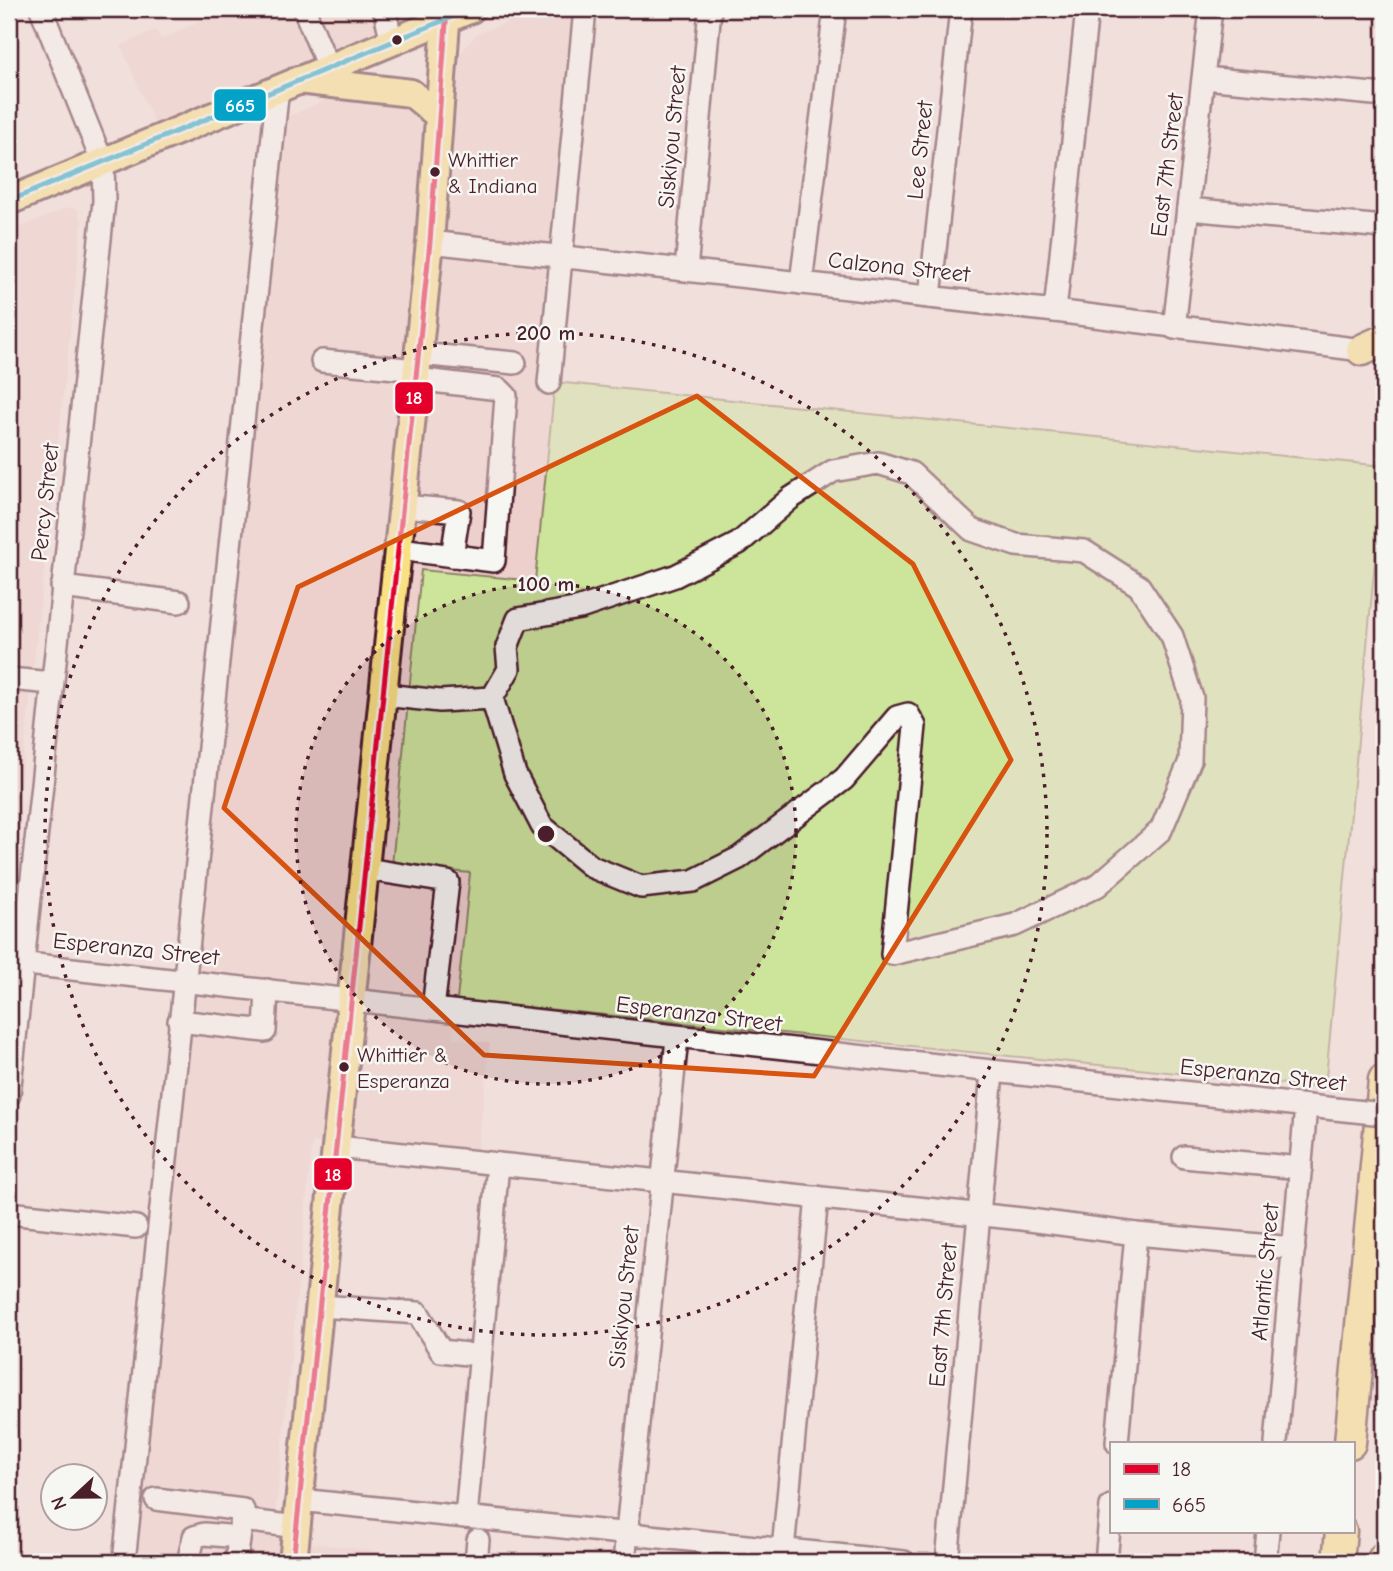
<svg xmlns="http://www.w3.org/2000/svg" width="1393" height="1571" font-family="'Comic Neue',sans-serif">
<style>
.built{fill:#edcfcb}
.green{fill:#cde59b;stroke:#8c8263;stroke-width:2}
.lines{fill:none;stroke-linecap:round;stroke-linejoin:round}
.minor-casing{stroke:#4a1f2b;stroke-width:26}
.major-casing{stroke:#4a1f2b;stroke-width:32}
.highway-casing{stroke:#4a1f2b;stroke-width:35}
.minor{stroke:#f6f6f2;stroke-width:21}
.major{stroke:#f9e181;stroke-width:26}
.highway{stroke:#f9e181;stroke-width:30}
.minor-bridge-casing{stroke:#4a1f2b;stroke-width:26;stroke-linecap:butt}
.minor-bridge{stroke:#f6f6f2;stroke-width:21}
.bus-1-casing{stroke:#f6f6f2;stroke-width:10}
.bus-2-casing{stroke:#f6f6f2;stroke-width:10}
.bus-1{stroke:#e4002b;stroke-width:5}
.bus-2{stroke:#04a2c6;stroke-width:5}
.marked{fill:none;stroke:#d8530f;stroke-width:5;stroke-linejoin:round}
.ring{fill:none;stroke:#4a1f2b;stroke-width:3.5;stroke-dasharray:3.5 7}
.bus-dot{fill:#4a1f2b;stroke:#f6f6f2;stroke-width:2.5}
.labels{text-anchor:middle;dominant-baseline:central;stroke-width:5;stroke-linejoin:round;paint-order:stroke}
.bus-label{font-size:21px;fill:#4a1f2b;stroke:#f6f6f2;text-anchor:start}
.street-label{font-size:23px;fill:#4a1f2b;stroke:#f6f6f2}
.centre{fill:#4a1f2b;stroke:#f6f6f2;stroke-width:3.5}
.ring-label{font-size:21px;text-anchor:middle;font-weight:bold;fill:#4a1f2b;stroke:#f6f6f2;stroke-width:5;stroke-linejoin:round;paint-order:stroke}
.line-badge{stroke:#f6f6f2;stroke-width:2.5}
.badge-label{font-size:19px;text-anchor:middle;font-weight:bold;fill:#fff}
</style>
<rect width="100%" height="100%" fill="#f1dfdb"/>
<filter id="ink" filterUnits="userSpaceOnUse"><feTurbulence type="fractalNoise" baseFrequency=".0143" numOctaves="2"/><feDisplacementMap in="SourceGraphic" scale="14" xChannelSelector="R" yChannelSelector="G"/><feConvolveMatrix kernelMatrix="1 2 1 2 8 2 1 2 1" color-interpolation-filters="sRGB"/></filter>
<g filter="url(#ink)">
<g class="built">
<polygon points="225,9 471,9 161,138 121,46 155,30 161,40"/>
<polygon points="543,9 583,9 554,389 535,581 393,865 470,872 453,1038 490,1043 477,1156 312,1142 273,1538 435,1559 435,1562 122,1562 285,118 331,98 415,107 477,34"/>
<polygon points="67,208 77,209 82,221 9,888 9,232"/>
</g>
<polygon class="green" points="555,382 1384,466 1325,1088 457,1000 470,873 392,865 421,570 535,581"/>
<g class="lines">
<defs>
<g id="minor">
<polyline points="304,9 328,67"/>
<polyline points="384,9 392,41"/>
<polyline points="1204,78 1384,95"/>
<polyline points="1188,209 1384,227"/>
<polyline points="430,242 1055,311 1362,350"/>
<polyline points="686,270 710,9"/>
<polyline points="801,283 835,9"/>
<polyline points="930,297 961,9"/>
<polyline points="1055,311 1087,9"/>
<polyline points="1174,328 1211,9"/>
<polyline points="419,354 515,363"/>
<polyline points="322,361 417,370"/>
<polyline points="549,383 585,9"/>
<polyline points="403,506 459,511 452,556"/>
<polyline points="399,549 494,561 506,396 499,389 416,379"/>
<polyline points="62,587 179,602"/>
<polyline points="9,679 52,683"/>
<polyline points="384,695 440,701 492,698 509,669 507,647 518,619 580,608 675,576 739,543 791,498 833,471 878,463 911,473 972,530 1016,545 1084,551 1139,586 1172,636 1192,698 1190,761 1161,830 1097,886 1015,925 892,954 915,726 908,714 897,717 844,779 739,858 693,881 641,887 592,867 542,826 515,774 492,698"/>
<polyline points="366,869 448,882 433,1009"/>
<polyline points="9,962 1335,1109"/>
<polyline points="179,1021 265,1031 267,990"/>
<polyline points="9,1095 104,201 103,164 41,9"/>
<polyline points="337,1147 1022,1219 1136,1234 1294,1248"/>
<polyline points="1184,1157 1301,1168"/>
<polyline points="9,1213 136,1227"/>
<polyline points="320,1306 418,1313 441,1351 467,1354"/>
<polyline points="1117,1443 1136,1234"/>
<polyline points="1276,1443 1306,1106"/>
<polyline points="156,1499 243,1510 236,1562"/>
<polyline points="299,1500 904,1562"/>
<polyline points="466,1517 498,1164"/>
<polyline points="242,1520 297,1527"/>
<polyline points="783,1550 817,1197"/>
<polyline points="124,1562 278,87"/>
<polyline points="188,1562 194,1537 204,1534 239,1537"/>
<polyline points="476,1562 478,1540"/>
<polyline points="624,1562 677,1038"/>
<polyline points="947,1562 992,1073"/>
<polyline points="1106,1562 1111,1506"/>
<polyline points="1265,1562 1268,1531"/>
</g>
<g id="major">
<polyline points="298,80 411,93 439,116"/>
<polyline points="9,201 471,9"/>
<polyline points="293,1562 430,242 447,9"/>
</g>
<g id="highway">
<polyline points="1362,350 1384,340"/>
<polyline points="1350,1443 1384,1080"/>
<polyline points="1338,1562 1341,1531"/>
<polyline points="1384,1562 1384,1558"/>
</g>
</defs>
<use href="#minor" class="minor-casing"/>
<use href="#major" class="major-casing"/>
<use href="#highway" class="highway-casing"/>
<use href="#minor" class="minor"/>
<use href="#major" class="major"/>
<use href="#highway" class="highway"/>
<defs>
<polyline id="minor-bridge" points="1335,1109 1384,1114"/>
</defs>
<use href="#minor-bridge" class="minor-bridge-casing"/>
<use href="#minor-bridge" class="minor-bridge"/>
<defs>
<polyline id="bus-1" points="293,1562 430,242 447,9"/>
<polyline id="bus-2" points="9,201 471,9"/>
</defs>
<use href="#bus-1" class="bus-1-casing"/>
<use href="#bus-2" class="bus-2-casing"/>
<use href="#bus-1" class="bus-1"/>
<use href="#bus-2" class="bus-2"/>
</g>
</g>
<path d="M0 0H1393V1571H0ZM697,396L913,564L1011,760L814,1076L484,1055L224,808L298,587Z" fill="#f1dfdb" fill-opacity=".55" fill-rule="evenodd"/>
<path class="marked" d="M697,396L913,564L1011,760L814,1076L484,1055L224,808L298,587Z"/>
<circle cx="546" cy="834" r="250" fill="#4a1f2b" fill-opacity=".12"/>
<g class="ring">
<circle cx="546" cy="834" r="250"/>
<circle cx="546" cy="834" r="501"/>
</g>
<g class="bus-dot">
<circle cx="397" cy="40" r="6"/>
<circle cx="435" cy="172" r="6"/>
<circle cx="344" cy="1067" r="6"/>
</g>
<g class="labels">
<g class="bus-label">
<text x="448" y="160">Whittier<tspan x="448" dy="26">&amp; Indiana</tspan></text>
<text x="357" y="1055">Whittier &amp;<tspan x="357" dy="26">Esperanza</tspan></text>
</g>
<g class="street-label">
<text transform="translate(672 137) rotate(-85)">Siskiyou Street</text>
<text transform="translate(920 150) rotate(-84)">Lee Street</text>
<text transform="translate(1167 165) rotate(-83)">East 7th Street</text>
<text transform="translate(899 267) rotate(6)">Calzona Street</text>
<text transform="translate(45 502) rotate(-84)">Percy Street</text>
<text transform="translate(136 949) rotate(6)">Esperanza Street</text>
<text transform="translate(699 1014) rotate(7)">Esperanza Street</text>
<text transform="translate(1263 1075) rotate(6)">Esperanza Street</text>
<text transform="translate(1265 1272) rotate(-85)">Atlantic Street</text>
<text transform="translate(624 1297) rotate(-84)">Siskiyou Street</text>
<text transform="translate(943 1315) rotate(-85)">East 7th Street</text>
</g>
</g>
<circle cx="546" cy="834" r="10" class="centre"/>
<g class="ring-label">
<text x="546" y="340">200 m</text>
<text x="546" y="591">100 m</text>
</g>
<g class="line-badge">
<rect x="213" y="88" width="54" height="34" rx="7" fill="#04a2c6"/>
<rect x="394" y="381" width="40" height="34" rx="7" fill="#e4002b"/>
<rect x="313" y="1157" width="40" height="34" rx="7" fill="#e4002b"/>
</g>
<g class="badge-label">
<text x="240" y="112">665</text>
<text x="414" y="404">18</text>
<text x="333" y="1181">18</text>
</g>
<rect width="1393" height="1571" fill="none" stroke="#f6f6f2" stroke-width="35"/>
<rect x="18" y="18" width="1358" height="1536" fill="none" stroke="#4a1f2b" stroke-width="2.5" filter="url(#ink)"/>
<rect x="1110" y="1442" width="245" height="91" fill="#f6f6f2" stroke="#b1a0a2" stroke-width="2"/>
<rect x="1124" y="1464" width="35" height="10" fill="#e4002b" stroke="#b1a0a2" stroke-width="2"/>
<text x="1172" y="1476" font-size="21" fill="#4a1f2b">18</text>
<rect x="1124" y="1499" width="35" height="10" fill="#04a2c6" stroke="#b1a0a2" stroke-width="2"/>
<text x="1172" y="1512" font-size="21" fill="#4a1f2b">665</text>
<g transform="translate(74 1497) rotate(248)"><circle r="33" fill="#f6f6f2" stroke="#b1a0a2" stroke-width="2"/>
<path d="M0-5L12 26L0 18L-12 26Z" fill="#4a1f2b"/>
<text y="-10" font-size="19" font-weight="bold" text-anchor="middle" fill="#4a1f2b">N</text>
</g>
</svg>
